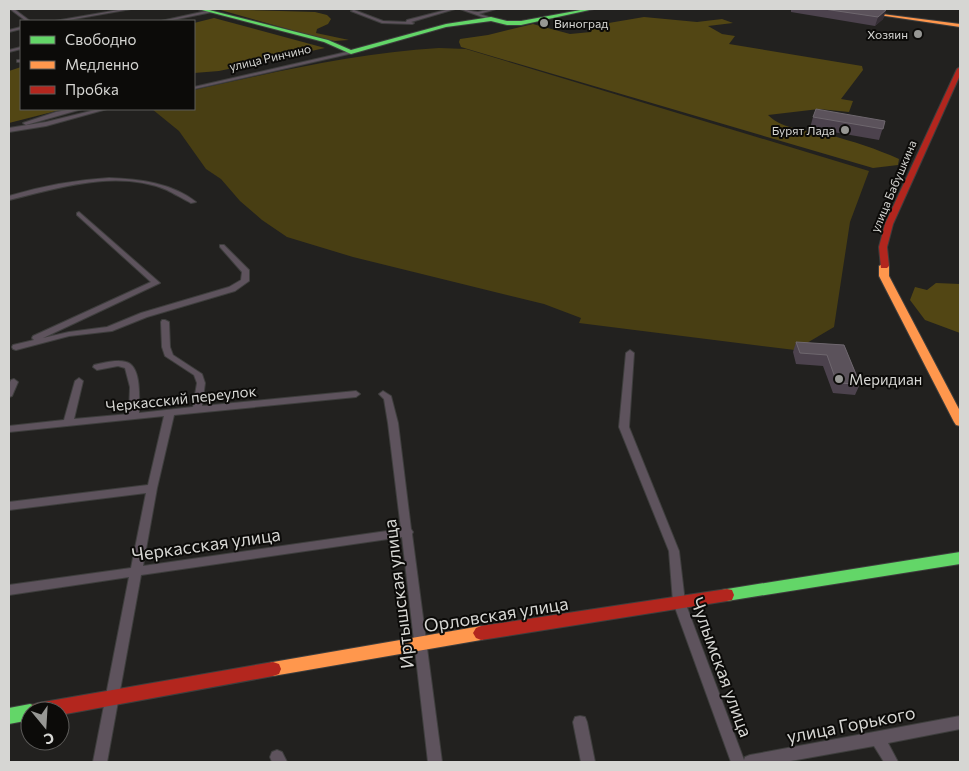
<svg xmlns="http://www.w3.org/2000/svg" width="969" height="771" font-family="Commissioner,sans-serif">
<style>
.green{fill:#483e13}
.forest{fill:#524614}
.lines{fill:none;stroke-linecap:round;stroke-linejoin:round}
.street-casing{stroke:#3e3e3d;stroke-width:2}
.fast-casing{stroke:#3e3e3d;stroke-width:2}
.slow-casing{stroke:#3e3e3d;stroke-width:2}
.jam-casing{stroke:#3e3e3d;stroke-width:2}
.street{fill:#5e535d;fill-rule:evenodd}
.fast{fill:#63d668;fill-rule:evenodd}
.slow{fill:#ff974d;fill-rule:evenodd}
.jam{fill:#b3261e;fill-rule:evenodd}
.wall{fill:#4c424d}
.shaded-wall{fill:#352e35}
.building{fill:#5b525b;stroke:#6e676e}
.poi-dot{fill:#979794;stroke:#0c0b09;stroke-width:2}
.labels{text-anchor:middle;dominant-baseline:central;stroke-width:4;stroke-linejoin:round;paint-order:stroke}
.far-poi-label{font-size:12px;fill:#d6d6d3;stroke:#0c0b09;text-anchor:end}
.far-street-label{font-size:12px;fill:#d6d6d3;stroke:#0c0b09}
.poi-label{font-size:15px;fill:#d6d6d3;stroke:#0c0b09;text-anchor:start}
.street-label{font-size:15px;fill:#d6d6d3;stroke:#0c0b09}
.near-street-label{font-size:18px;fill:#d6d6d3;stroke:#0c0b09}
</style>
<rect width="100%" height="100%" fill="#22211f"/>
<path class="green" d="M439,48L466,49L869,171L850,222L834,327L795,350L579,323L581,318L544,304L353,257L287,237L262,220L240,201L221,179L206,169L179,131L152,109H194V90C275,72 356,53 439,48Z"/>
<g class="forest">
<polygon points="217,9 315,12 327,15 331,19 328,24 317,29 316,33 349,40 335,41 323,39"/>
<path d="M644,17L697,22L722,19L733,23L708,26L722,34L735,36L729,44L862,66L863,70L841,99L853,101L849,112L819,109L768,115C784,131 808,129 829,135C852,141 877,149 899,159L898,165L873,168L461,47L459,42L460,39L488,35L533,24L570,34L591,32V26Z"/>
<polygon points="214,18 325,48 219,71 194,73 194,23"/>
<polygon points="21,67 21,109 64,109 9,123 9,71"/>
<polygon points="936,283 960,284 960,333 925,320 910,300 915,287 927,290"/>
</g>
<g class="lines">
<defs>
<g id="street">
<polygon points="10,9 14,9 30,21 26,21"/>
<polygon points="124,9 131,9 63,21 55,21"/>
<polygon points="450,9 455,9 411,22 414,23 412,24 382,23 351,11 354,10 383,21 406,22 407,20"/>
<path d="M460,9C466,9 472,12 478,12C484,11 490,9 496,9L479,14L492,18L491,20Z"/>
<polygon points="211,10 212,12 168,21 161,21"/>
<polygon points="21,27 21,29 9,32 9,30"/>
<polygon points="21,47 21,49 9,52 9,50"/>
<polygon points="351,51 353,53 194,89 194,87"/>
<rect x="17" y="60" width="4" height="2"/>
<polygon points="72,109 82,109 26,125 23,123 56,112"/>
<polygon points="99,109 107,109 46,126 9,132 9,128 46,122"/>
<path d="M109,178C139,179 172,183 196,202L191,203C183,199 175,194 167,190C116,169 59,188 9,200V196C42,186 75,180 109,178Z"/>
<polygon points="79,212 160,283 43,338 69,332 107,327 141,313 229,287 241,280 242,272 220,247 220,245 224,245 249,270 249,281 235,291 147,317 112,331 69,336 16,350 13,349 12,347 13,345 34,340 32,338 33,336 151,282 77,215 77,213"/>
<path d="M162,320H165L169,322L170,347L173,355L202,374L205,383L202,406L356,391L360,394L356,397L174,415L157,488L143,566L401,529L388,423L384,399L379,394L383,391L391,396L398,423L411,529L413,532L412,534L442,762H428L402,537L141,575L107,762H93L129,577L9,595V585L131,568L146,493L9,510V502L148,485L164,416L9,432V426L64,420L75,381L79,378L83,381L74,419L129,414L130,387L125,368L118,366L97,370L93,367L94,365C103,363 116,359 126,362C142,366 139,399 139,413L193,407L197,383L194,375L165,356L162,347L161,322Z"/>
<polygon points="630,350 634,353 629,427 679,551 685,602 744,760 745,757 750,755 960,716 960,729 888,743 898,762 884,762 874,746 785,762 731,762 673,602 669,551 619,427 626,353"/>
<polygon points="14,379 18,382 12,396 9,397 9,384 11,380"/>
<polygon points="580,716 585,717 587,722 595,762 581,762 573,722 575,717"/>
<polygon points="277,750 282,752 287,762 272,762 270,757 272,752"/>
</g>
<g id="fast">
<polygon points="198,9 205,9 328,40 351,50 446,24 491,17 507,21 521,21 586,9 594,9 521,25 507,25 491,21 446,27 351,54 324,42"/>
<polygon points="960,552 960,564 727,601 722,600 720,595 722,590 727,589"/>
<polygon points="30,704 36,706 38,711 30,711 30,720 9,724 9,708"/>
</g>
<g id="slow">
<polygon points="843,9 960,24 960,27 845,10"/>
<polygon points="884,263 889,266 889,276 960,411 960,426 956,425 954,422 879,276 879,266"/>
<polygon points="481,626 486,628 489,633 486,638 481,640 273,676 267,674 265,669 267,664 273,662"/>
</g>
<g id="jam">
<polygon points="960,67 960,75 893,224 887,247 889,266 887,268 881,268 879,247 885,224 957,69"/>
<polygon points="727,589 732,590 734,595 732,600 727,601 481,640 476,638 473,633 476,628 481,626"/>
<polygon points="273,662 279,664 281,669 279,674 273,676 60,715 60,711 30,711 32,705 38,703"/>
</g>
</defs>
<use href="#street" class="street-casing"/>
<use href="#fast" class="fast-casing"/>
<use href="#slow" class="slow-casing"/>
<use href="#jam" class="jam-casing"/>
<use href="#street" class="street"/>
<use href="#fast" class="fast"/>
<use href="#slow" class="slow"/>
<use href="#jam" class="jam"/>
</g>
<g class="wall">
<polygon points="791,9 879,9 886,10 883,19 875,26 791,12"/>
<polygon points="813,117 885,121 879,140 810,128"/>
<polygon points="796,342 844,345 860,384 855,395 833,393 823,366 796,364 793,352"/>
</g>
<polygon class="shaded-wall" points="886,10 883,19 875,26 878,17"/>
<g class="building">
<polygon points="824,9 879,9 886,10 878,17"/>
<polygon points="816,109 885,121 883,129 813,117"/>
<polygon points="796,342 844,345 860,384 837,383 827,355 800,353"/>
</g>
<g class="poi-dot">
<circle cx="544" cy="23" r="5"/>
<circle cx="918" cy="34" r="5"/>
<circle cx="845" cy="130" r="5"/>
<circle cx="839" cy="379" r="5"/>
</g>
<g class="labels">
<g class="far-poi-label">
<text x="554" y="23" text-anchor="start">Виноград</text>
<text x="908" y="34">Хозяин</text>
<text x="835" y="130">Бурят Лада</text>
</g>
<g class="far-street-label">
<text transform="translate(270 57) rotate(-13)">улица Ринчино</text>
<text transform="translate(893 186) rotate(-67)">улица Бабушкина</text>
</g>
<g class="poi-label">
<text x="849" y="379">Меридиан</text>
</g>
<g class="street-label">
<text transform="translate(181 398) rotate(-6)">Черкасский переулок</text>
</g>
<g class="near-street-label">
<text transform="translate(206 544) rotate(-8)">Черкасская улица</text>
<text transform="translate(398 594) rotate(-97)">Иртышская улица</text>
<text transform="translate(496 614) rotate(-9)">Орловская улица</text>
<text transform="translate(722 667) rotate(70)">Чулымская улица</text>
<text transform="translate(851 724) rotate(-11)">улица Горького</text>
</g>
</g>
<rect width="969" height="771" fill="none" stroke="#d6d6d3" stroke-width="20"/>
<rect x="20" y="20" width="175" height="90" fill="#0c0b09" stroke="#5d5c5a"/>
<rect x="30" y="36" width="25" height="8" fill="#63d668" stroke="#5d5c5a"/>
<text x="65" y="45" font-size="15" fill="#d6d6d3">Свободно</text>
<rect x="30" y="61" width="25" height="8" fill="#ff974d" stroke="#5d5c5a"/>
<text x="65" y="70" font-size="15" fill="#d6d6d3">Медленно</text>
<rect x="30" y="86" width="25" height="8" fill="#b3261e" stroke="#5d5c5a"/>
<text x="65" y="95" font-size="15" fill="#d6d6d3">Пробка</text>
<g transform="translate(45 726) rotate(162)"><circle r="24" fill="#0c0b09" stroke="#5d5c5a"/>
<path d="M0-4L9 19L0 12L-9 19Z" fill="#979794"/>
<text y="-8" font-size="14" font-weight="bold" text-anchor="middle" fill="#d6d6d3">С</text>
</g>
</svg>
